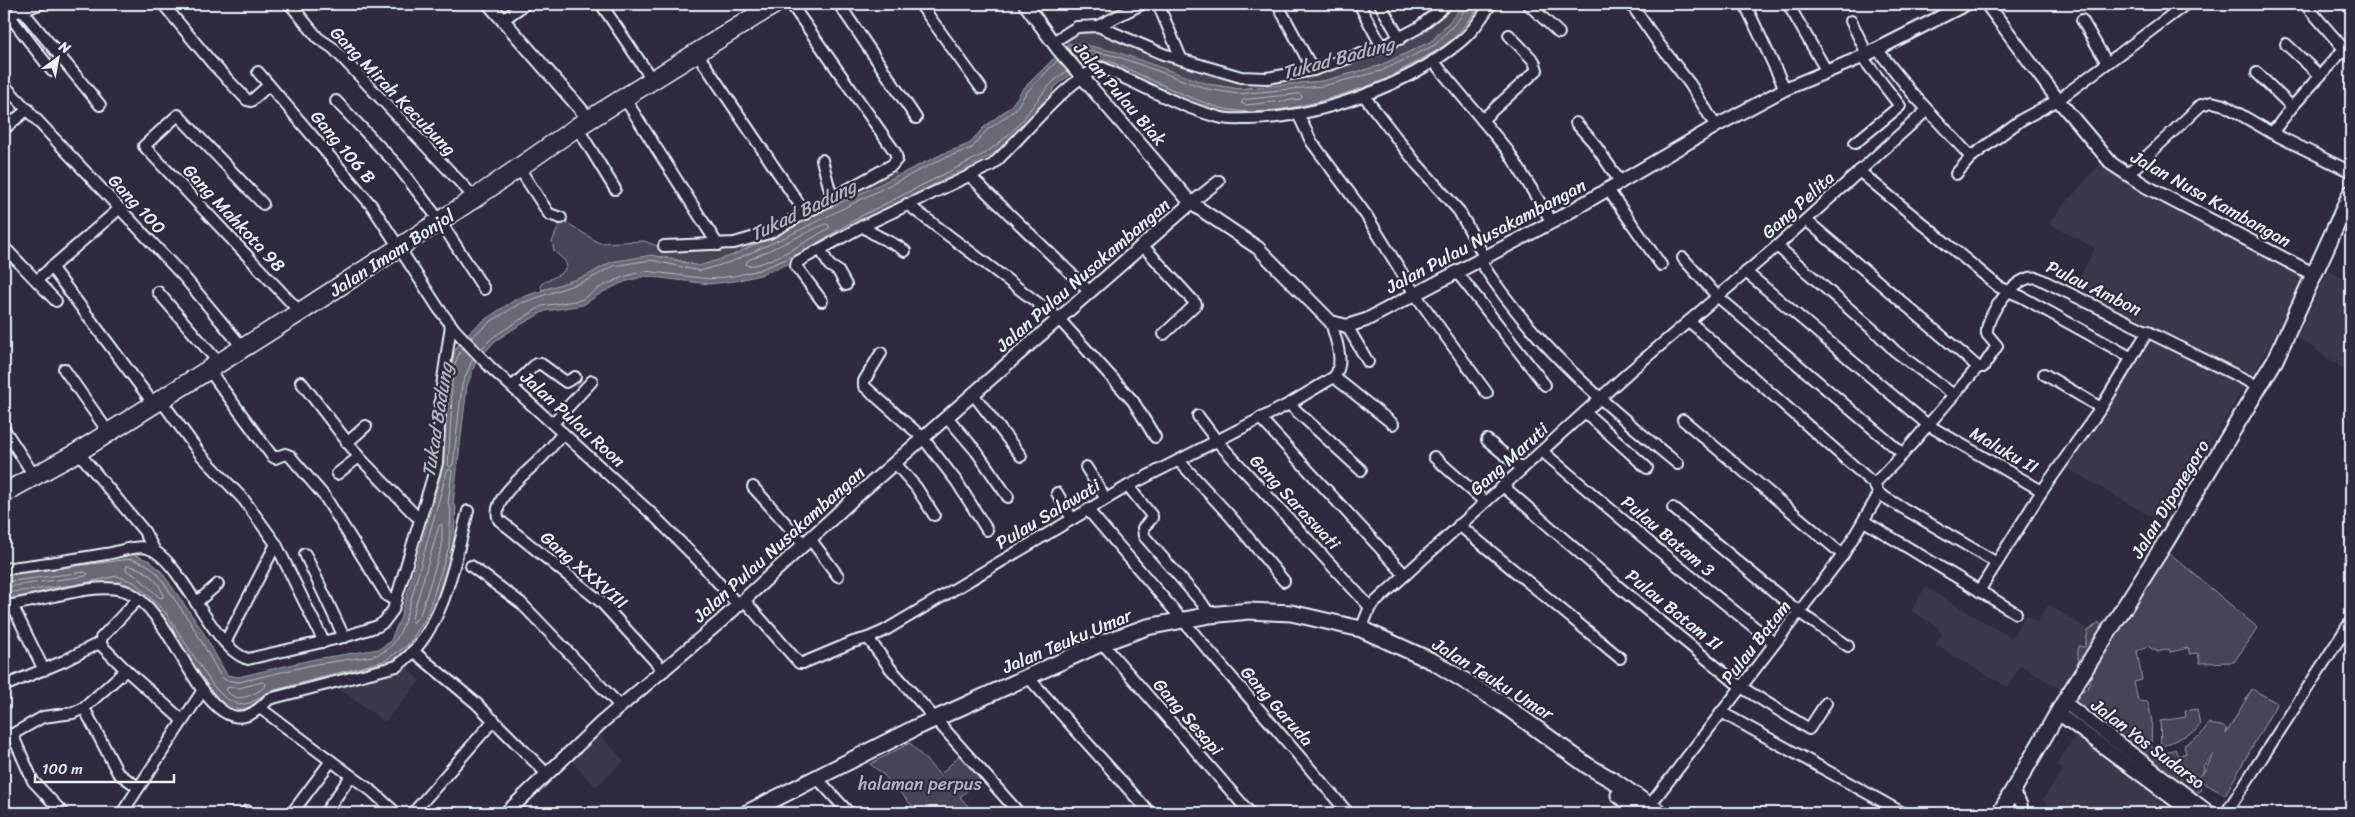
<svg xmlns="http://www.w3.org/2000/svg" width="2355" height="817" font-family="Sriracha,sans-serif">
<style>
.built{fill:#3b3749}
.green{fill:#464455;stroke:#979aa6}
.water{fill:#696978;stroke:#9c9fab}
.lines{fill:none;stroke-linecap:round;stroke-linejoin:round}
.shore{stroke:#b5bbc5;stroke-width:1}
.minor-casing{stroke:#e8f1f8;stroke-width:14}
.tertiary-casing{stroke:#e8f1f8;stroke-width:16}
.secondary-casing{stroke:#e8f1f8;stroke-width:19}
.trunk-casing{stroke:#e8f1f8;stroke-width:21}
.minor{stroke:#2f2a3d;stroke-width:10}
.tertiary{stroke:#2f2a3d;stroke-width:12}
.secondary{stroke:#2f2a3d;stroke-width:15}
.trunk{stroke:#2f2a3d;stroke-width:18}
.labels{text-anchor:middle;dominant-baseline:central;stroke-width:4.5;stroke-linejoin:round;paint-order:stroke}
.street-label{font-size:18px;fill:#e8f1f8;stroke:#2f2a3d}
.park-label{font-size:18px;fill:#afb4bf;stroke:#2f2a3d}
.water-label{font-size:19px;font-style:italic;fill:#afb4be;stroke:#2f2a3d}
</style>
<rect width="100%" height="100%" fill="#2f2a3d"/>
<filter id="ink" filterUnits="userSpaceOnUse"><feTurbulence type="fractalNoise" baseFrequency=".02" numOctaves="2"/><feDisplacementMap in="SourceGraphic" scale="10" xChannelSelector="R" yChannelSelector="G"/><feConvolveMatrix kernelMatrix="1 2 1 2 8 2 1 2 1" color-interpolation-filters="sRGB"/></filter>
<g filter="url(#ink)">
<g class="built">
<polygon points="2100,164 2135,187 2305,275 2253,377 2093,296 2093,290 2077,282 2095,248 2048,223"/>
<polygon points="2328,270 2351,283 2351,374 2297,337"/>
<polygon points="2151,333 2247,382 2164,524 2065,467 2085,444"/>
<polygon points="1925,587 2012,638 2026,615 2037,622 2048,604 2095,634 2061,690 2021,665 2008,687 1935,645 1942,633 1938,631 1939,628 1911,611"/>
<polygon points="403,663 420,681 385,722 333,685"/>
<polygon points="598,733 624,761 595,787 568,757"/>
<polygon points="2077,733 2170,800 2161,813 2061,813 2042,800 2063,770 2056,766"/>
</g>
<g class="green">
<polygon points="1452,4 1462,4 1457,13 1432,41 1379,66 1323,81 1239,89 1208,84 1081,44 1068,44 1065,40 1073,33 1089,29 1234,77 1324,69 1439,17"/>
<polygon points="894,169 897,176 731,256 699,266 664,256 611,262 587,276 542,290 541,284 562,273 567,266 565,261 554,251 552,242 560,223 563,220 599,243 644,241 660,247 689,251 726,248"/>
<path d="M2168,552L2258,628L2234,662L2200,663L2198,653L2190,654L2188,648L2170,652L2169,649L2157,652L2156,649H2152L2148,646L2137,651L2142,680L2134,682L2138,701L2148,702L2152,722L2151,746L2162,754L2175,749L2178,756L2186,753L2184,745L2200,736L2209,723C2215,727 2218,723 2227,729L2226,734L2252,689L2277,703L2225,795L2199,780L2214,754L2203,766L2204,770L2194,782H2198L2202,790L2189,798L2148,758L2074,704L2073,698L2083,690H2087L2090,682L2086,680C2082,667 2075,660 2079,646L2085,647L2088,631L2099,622L2104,630L2136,595L2141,597Z"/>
<polygon points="2197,709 2200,725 2195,731 2161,747 2160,721 2186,717 2185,711"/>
<polygon points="910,743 940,775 962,753 983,777 960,797 974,813 919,813 883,774 870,764"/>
</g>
<path class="water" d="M1462,4H1484V8L1456,42L1421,67L1329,104L1246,117L1211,111L1108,66C1064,63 1048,98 1024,126C1013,138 1002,148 989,157L865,219L798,260L760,275L735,281L709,284L645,276L624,282L603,292L583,305L545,311L515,328L495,341L476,362L467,386L453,504L456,507L453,548L430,620L412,649L386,665L272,696L252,707L239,710L222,702L210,690L161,616L145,598L122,581L76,590L4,598V571L132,554L150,561L161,571L200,627L227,675L238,677L315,659L379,649L390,642L400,619L443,468L448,374L456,348L470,331L487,318L516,299L586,276L611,262L652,255L699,266L731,256L942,154L969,144L983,128L1011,106L1022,90L1068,44H1081L1117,52L1208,84L1239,89L1323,81L1379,66L1432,41L1457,13Z"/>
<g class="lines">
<g class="shore">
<polyline points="1069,50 1080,49 1116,56 1207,89 1238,94 1323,86 1381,71 1435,45 1461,17 1466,4"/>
<path d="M1081,64L1095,60L1109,61C1143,75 1176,93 1211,105C1264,124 1332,98 1383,81"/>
<polyline points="1384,80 1438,50 1453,39 1478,9 1479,4"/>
<polygon points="1300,94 1302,96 1301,99 1246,105 1241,103 1243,100"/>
<path d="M826,224L829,225V228C814,237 761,270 746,265L747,261Z"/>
<path d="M799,254L863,215L986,153C999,143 1012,133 1022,121C1036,102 1047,84 1067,71"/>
<polyline points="471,338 490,322 519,304 588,280 613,266 651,260 700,271 733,261 796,232 944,158 972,148 986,131 1015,110 1026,93 1058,60"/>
<path d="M463,348C448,367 453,394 451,417C450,433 449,449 448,465L450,467L453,465L462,385L473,358"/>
<polyline points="481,349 493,337 542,306 581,300 601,287 623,277 645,271 709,279 734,276 759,270 794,256"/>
<polygon points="442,525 442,546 420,615 413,623 411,621 439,526"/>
<path d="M127,566C143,566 162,582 163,597L160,598L138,577L126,570Z"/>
<path d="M4,575L131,559L148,565L158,574L195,630L220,675L225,680L239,682L316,664L373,656C392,651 397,639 405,621L447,471L450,469L452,471L448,503L451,510L449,547L426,618L408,645L384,661L271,691L250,703L239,705L225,698L214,687L165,612L134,582L117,576L75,585L4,593"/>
<polyline points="4,582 85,572 88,574 86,576 4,587"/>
<path d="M263,682L266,684L265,687C252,695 238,705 226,690L228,687L239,688Z"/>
</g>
<defs>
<g id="minor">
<polyline points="17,4 100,105"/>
<polyline points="163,4 212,63 247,100 251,101 269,85"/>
<polyline points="290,4 318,38 333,48 475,198"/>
<polyline points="601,4 653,81"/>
<polyline points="839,4 916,118"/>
<polyline points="920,4 981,88"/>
<polyline points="1158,4 1181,58"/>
<polyline points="1359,4 1382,47"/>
<polyline points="1380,4 1400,39"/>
<polyline points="1528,4 1559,33"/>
<polyline points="1631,4 1659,44 1690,84 1716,126"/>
<polyline points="1745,4 1785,89"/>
<polyline points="1788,4 1826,70"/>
<polyline points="2305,4 2351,57"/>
<polyline points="1279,7 1313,70"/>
<polyline points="17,12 40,4"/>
<polyline points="9,15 52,71"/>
<polyline points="503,20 525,4"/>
<polyline points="2082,20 2107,63"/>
<polyline points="1851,21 1867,54"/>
<polyline points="1098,26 1142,4"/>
<polyline points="1053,42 1077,27 1098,26 1163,54 1241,77 1267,78 1313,70 1382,47 1418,28 1447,4"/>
<polyline points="2286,44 2320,76"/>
<polyline points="1877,49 1912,93 1971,157 1956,174"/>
<polyline points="697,53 806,214"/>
<polyline points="1433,61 1508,151 1552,222"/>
<polyline points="258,72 372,206 439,309 455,330 490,367 652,514 699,561 738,605"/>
<polyline points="2257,73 2292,107"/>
<polyline points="4,85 184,277 243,348"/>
<polyline points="1364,96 1416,163 1459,211 1484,256"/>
<polyline points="625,99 718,245"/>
<polyline points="336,101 397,165 440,221 484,289"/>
<polyline points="1298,114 1311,141 1366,215 1415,294 1487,393"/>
<polyline points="1482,120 1537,70 1534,61 1509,35"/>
<polyline points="1576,123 1593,142 1621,183"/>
<polyline points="577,127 615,189"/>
<polyline points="4,129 28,109"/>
<polyline points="2272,133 2292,107 2343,50"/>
<polyline points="1855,143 1900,106 1862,57"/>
<polyline points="1971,157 2021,120 2058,100 2186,4"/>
<polyline points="822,160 832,198"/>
<polyline points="519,168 549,214 561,218"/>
<polyline points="1859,171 1999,287 2022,297 2132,358"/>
<polyline points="2127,175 2201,105 2212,102 2224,105 2272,133 2351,172"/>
<polyline points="970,176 1090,292"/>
<polyline points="1609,191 1661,265"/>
<polyline points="1191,203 1219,181"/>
<polyline points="263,204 178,115 144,146 300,312"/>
<polyline points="907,204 1059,319 1133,401 1155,437"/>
<polyline points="1806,220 1978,367"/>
<path d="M863,226C877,239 889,239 905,251"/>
<polyline points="664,246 734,243 769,233 892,165 897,159 895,152 791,4"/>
<polyline points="1143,246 1196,304 1164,334"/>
<polyline points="1777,246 1878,334 1895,351 1954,395"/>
<polyline points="4,247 56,301"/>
<polyline points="821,250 829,265 838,271 846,285"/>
<polyline points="1683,258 1717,296 1903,454"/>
<path d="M1479,259C1530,341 1604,404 1678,464"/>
<polyline points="51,267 153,403"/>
<polyline points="1456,271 1545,385"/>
<polyline points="1746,272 1928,425 2042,491"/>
<polyline points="37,280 119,209"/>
<polyline points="158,292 219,363"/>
<path d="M822,301L796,266L797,262L863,226L992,165C1017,144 1075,69 1103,68C1141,85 1181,108 1222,118C1230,120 1240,119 1249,119C1317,118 1407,86 1460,42C1473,32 1482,17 1491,4"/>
<polyline points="1689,321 1874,484 1879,494 1997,563"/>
<polyline points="1347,326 1368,362"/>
<polyline points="881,353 864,381 864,386 923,438 957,482 987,530"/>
<polyline points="64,369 109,433"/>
<polyline points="209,370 272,456 275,458 285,454 290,456 325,497 387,596 396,601"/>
<polyline points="2044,374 2101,408"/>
<polyline points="1334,377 1393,424"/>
<polyline points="301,382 359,457 415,515 421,518"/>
<polyline points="513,386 536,364 541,364 566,382 575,377"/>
<polyline points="973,394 1021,456"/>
<polyline points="160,399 201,455 244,500 276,544 324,642"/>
<polyline points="1289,404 1361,470"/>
<polyline points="1585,412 1647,468"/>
<polyline points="1198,416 1217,441 1370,607"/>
<polyline points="947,417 976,451 1008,497"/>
<polyline points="1260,418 1405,575"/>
<polyline points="1683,420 1843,555"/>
<polyline points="553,423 592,381"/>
<polyline points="4,429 35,477"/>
<path d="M563,433C557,440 550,449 543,456C531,470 489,498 499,520L601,602L664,671"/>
<polyline points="1487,440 1522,469"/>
<polyline points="347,443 366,426"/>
<polyline points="78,452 144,531 155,551"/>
<polyline points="1543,452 1657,549 1774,643"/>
<polyline points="1434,457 1485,502"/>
<polyline points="1179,461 1231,517 1284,581"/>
<polyline points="895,463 916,487 934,515"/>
<polyline points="1086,467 1106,499"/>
<polyline points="337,474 359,457"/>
<path d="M1874,484L1903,454L1978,367H1983L1997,346L1987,334C1985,315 2017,272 2038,278L2260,387"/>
<polyline points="1128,486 1152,516 1152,518 1143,528 1144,536 1202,603 1210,615"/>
<polyline points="1503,486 1620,588 1741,687 1809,729 1826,703"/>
<polyline points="753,487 805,545"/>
<polyline points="1057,493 1072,519"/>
<polyline points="1673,508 1800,613 1848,646"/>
<polyline points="1088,510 1348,813"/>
<polyline points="1864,521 2016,613"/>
<polyline points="1459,525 1620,658"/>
<polyline points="811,540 838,576"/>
<polyline points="305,554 344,637"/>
<polyline points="471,566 521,603 620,706"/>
<path d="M4,569C38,565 72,560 106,554C118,552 136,545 147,548C180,555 213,651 248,659L344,637L378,626L384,622L393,610L437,463L441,393L451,325"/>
<polyline points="1979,591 2042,491 2101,408 2148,331"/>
<path d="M744,600L799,663H803L853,642L868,638L884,631L1128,486L1289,404L1334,377C1346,363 1335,338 1331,322"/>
<polyline points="196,603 218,584"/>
<polyline points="12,605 44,670"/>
<path d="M4,606C36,603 100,579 128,592C169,610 195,706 233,716C247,720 260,709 269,699L397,666C444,632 454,564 468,511"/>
<polyline points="1361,629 1370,607 1405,575 1629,372 1777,246 1927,110"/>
<polyline points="868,638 890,668 1019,813"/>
<polyline points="226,641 276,544"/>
<polyline points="101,643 101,638 138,599"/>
<polyline points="1102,643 1250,813"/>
<polyline points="413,651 476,703 547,774"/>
<polyline points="1028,677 1150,813"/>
<polyline points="4,686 64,661 99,643 126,670 182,720"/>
<polyline points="84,708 118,773 138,787"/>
<polyline points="260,708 373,792 396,813"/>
<polyline points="1721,712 1903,813"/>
<polyline points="12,734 33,781 63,813"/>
<polyline points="4,739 43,717 73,713 84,708 126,670"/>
<polyline points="817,778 849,813"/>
<path d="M2012,792C2018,799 2024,804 2022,813"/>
<polyline points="1650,805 1843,555 1879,494"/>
<polyline points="122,813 203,690"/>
<polyline points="245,813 247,811"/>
<polyline points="292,813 331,761"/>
<polyline points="325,813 351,776"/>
<polyline points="413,813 494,720"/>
<polyline points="2226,813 2351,621"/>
</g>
<g id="tertiary">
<polyline points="489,4 590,120"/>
<polyline points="1025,4 1058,49 1184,195 1191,203 1258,248 1331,322 1347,326 1366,320 1552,222 1716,126 1785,89 1862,57 1966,4"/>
<polyline points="1987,4 2058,100 2112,164 2147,187 2315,275"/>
<polyline points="2064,702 2210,813"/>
<polyline points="2058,713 2192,813"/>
<polyline points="506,813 602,722 721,621 851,501 1191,203"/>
</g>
<g id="secondary">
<polyline points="1619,795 1642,813"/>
<polyline points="747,813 915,728 1102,643 1147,627 1210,615 1249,611 1291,613 1361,629 1434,662 1501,703 1588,766 1614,781 1660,813"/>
<polyline points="2000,813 2064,702 2165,543 2275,360 2351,193"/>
</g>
<polyline id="trunk" points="4,493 78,452 300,312 475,198 577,127 775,4"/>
</defs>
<use href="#minor" class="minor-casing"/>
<use href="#tertiary" class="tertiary-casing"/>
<use href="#secondary" class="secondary-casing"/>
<use href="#trunk" class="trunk-casing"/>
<use href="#minor" class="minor"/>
<use href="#tertiary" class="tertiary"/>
<use href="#secondary" class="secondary"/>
<use href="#trunk" class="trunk"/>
</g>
</g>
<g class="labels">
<g class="street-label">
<text transform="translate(393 91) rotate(46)">Gang Mirah Kecubung</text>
<text transform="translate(1120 94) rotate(49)">Jalan Pulau Biak</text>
<text transform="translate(343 147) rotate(50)">Gang 106 B</text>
<text transform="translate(2211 199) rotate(29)">Jalan Nusa Kambangan</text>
<text transform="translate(137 204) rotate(47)">Gang 100</text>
<text transform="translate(1798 205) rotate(-42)">Gang Pelita</text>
<text transform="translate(234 218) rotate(47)">Gang Mahkota 98</text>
<text transform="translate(1486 236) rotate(-28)">Jalan Pulau Nusakambangan</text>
<text transform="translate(392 253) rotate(-33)">Jalan Imam Bonjol</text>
<text transform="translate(1083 275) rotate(-41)">Jalan Pulau Nusakambangan</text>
<text transform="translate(2094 288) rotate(26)">Pulau Ambon</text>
<text transform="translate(573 419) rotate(42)">Jalan Pulau Roon</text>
<text transform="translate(2004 450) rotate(30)">Maluku II</text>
<text transform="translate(1509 459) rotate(-42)">Gang Maruti</text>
<text transform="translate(2170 499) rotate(-59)">Jalan Diponegoro</text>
<text transform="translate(1295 502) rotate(47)">Gang Saraswati</text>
<text transform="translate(1048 514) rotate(-31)">Pulau Salawati</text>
<text transform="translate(1668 536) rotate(40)">Pulau Batam 3</text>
<text transform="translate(779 544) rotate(-42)">Jalan Pulau Nusakambangan</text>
<text transform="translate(584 570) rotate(41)">Gang XXXVIII</text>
<text transform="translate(1674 610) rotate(39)">Pulau Batam II</text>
<text transform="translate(1067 641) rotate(-23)">Jalan Teuku Umar</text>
<text transform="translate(1756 642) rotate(-52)">Pulau Batam</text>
<text transform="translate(1493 679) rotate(32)">Jalan Teuku Umar</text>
<text transform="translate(1277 706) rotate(49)">Gang Garuda</text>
<text transform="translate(1188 717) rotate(49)">Gang Sesapi</text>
<text transform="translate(2148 744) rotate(37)">Jalan Yos Sudarso</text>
</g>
<g class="park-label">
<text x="920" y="784">halaman perpus</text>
</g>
<g class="water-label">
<text transform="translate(1338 58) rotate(-15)">Tukad Badung</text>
<text transform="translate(803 210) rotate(-26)">Tukad Badung</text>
<text transform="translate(437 420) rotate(-81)">Tukad Badung</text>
</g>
</g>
<rect width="2355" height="817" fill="none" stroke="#2f2a3d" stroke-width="20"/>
<rect x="10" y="10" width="2335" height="797" fill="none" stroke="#e8f1f8" stroke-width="2" filter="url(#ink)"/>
<g transform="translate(58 58) rotate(32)" stroke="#2f2a3d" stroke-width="4" paint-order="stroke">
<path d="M0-4L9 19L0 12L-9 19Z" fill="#e8f1f8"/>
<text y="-8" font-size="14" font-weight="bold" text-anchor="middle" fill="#e8f1f8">N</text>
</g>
<path d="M35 774v8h139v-8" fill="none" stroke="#e8f1f8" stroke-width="2.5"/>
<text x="42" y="774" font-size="15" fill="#e8f1f8" stroke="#2f2a3d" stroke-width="4" paint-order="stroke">100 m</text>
</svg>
